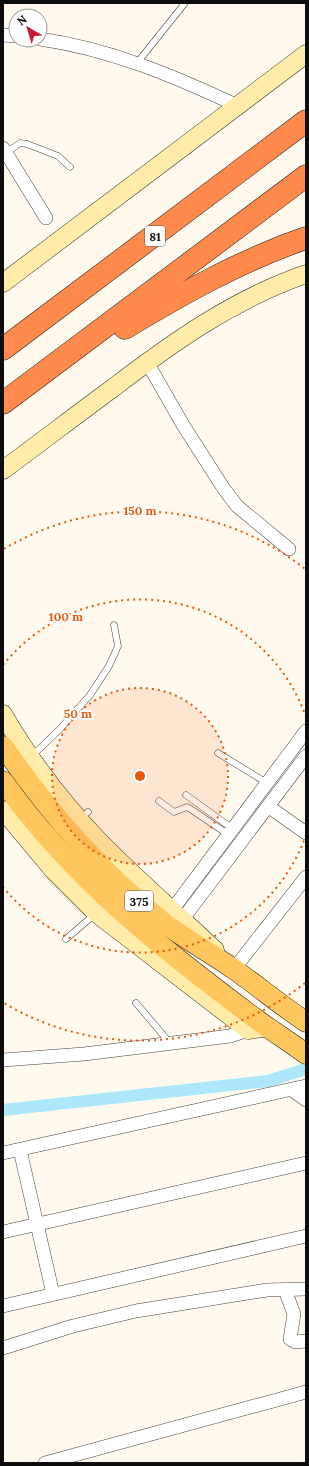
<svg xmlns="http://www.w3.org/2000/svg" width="309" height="1466" font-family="Lora,serif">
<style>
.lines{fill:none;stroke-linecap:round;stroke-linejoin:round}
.canal{stroke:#ace7fc;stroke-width:12}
.service-casing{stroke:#404040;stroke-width:7}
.minor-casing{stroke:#404040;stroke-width:14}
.secondary-casing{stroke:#2f2f2f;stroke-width:19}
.primary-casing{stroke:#1e1e1e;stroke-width:21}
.motorway-casing{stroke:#1e1e1e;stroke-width:23}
.service{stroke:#fff;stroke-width:6}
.minor{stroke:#fff;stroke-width:13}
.secondary{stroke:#ffeca8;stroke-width:18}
.primary{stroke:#ffc65d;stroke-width:20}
.motorway{stroke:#ff8a4b;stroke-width:22}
.ring{fill:none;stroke:#e8590c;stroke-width:2;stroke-dasharray:2 4}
.labels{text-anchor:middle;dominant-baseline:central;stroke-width:4;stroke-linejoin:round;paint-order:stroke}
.shield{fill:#fff;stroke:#565656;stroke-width:1}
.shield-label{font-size:12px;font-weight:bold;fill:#0d0d0d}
.centre{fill:#e8590c;stroke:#fff;stroke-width:2}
.ring-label{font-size:12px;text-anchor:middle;font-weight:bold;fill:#e8590c;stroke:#fff;stroke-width:4;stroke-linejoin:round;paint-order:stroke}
</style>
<rect width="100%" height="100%" fill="#fffaed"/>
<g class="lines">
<polyline class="canal" points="3,1110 268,1081 306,1069"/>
<defs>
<g id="service">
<polyline points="137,63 185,3"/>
<polyline points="6,153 20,143 27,144 58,156 70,167"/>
<polyline points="218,753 267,783"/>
<polyline points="32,756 60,729 90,695 109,666 118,646 114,625"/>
<polyline points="186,795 233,829"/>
<polyline points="159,801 174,812 187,807 192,810 229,835"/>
<polyline points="80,819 88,812"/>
<polyline points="66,939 95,914"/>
<polyline points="136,1003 170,1043"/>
</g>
<g id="minor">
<polyline points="3,35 16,36"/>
<path d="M40,39C110,49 174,76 238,106"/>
<polyline points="3,148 46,218"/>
<polyline points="147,362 183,425 224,489 237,506 289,549"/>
<polyline points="269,807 306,833"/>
<polyline points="172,910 306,731"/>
<polyline points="182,920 306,756"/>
<polyline points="234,969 306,877"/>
<polyline points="3,1060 84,1054 230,1036 248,1030"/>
<polyline points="292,1090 306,1100"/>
<polyline points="20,1150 53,1294"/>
<polyline points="3,1153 306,1086"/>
<polyline points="3,1232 306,1163"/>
<polyline points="285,1290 294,1314 290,1339 295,1342 306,1341"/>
<polyline points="3,1306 306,1236"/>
<polyline points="3,1348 73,1326 136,1311 267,1290 306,1289"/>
<polyline points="45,1463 306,1392"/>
</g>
<g id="secondary">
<polyline points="3,283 306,54"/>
<path d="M3,470C40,443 76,415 113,388C173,342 234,299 306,274"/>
<path d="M3,714C29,759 61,801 98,840C135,878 176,913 215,950"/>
<polyline points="3,810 53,870 96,913 248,1030 269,1027"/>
</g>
<g id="primary">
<path d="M3,746C50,814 100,871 164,923C187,940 212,954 235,970C259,987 282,1006 306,1022"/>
<path d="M3,781C71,877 163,950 256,1019C272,1031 290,1042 306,1054"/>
</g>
<g id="motorway">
<path d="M125,328C183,293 242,260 306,238"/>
<polyline points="3,349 306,121"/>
<polyline points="3,403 306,176"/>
</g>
</defs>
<use href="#service" class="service-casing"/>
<use href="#minor" class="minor-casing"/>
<use href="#secondary" class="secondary-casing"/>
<use href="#primary" class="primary-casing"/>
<use href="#motorway" class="motorway-casing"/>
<use href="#service" class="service"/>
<use href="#minor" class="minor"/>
<use href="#secondary" class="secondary"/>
<use href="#primary" class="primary"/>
<use href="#motorway" class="motorway"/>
</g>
<circle cx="140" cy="776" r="88" fill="#e8590c" fill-opacity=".12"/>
<g class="ring">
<circle cx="140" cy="776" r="88"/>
<path d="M306 835A176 176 0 0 1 3 887M3 665A176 176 0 0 1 306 717"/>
<path d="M305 983A265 265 0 0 1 4 1003M4 549A265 265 0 0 1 305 569"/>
</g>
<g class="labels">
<g class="shield">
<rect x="145" y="226" width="20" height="20" rx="3"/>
<rect x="125" y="891" width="28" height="20" rx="3"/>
</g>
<g class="shield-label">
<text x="155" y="236">81</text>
<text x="139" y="901">375</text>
</g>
</g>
<circle cx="140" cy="776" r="6" class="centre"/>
<g class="ring-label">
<text x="140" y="515">150 m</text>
<text x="66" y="621">100 m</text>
<text x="78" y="718">50 m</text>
</g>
<rect width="309" height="1466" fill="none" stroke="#0d0d0d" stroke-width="8"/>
<g transform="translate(28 28) rotate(322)"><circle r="19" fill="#ffffff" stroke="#9e9e9e"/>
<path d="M0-3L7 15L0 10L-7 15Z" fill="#cb1734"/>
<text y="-6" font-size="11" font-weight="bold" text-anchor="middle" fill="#0d0d0d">N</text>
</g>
</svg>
